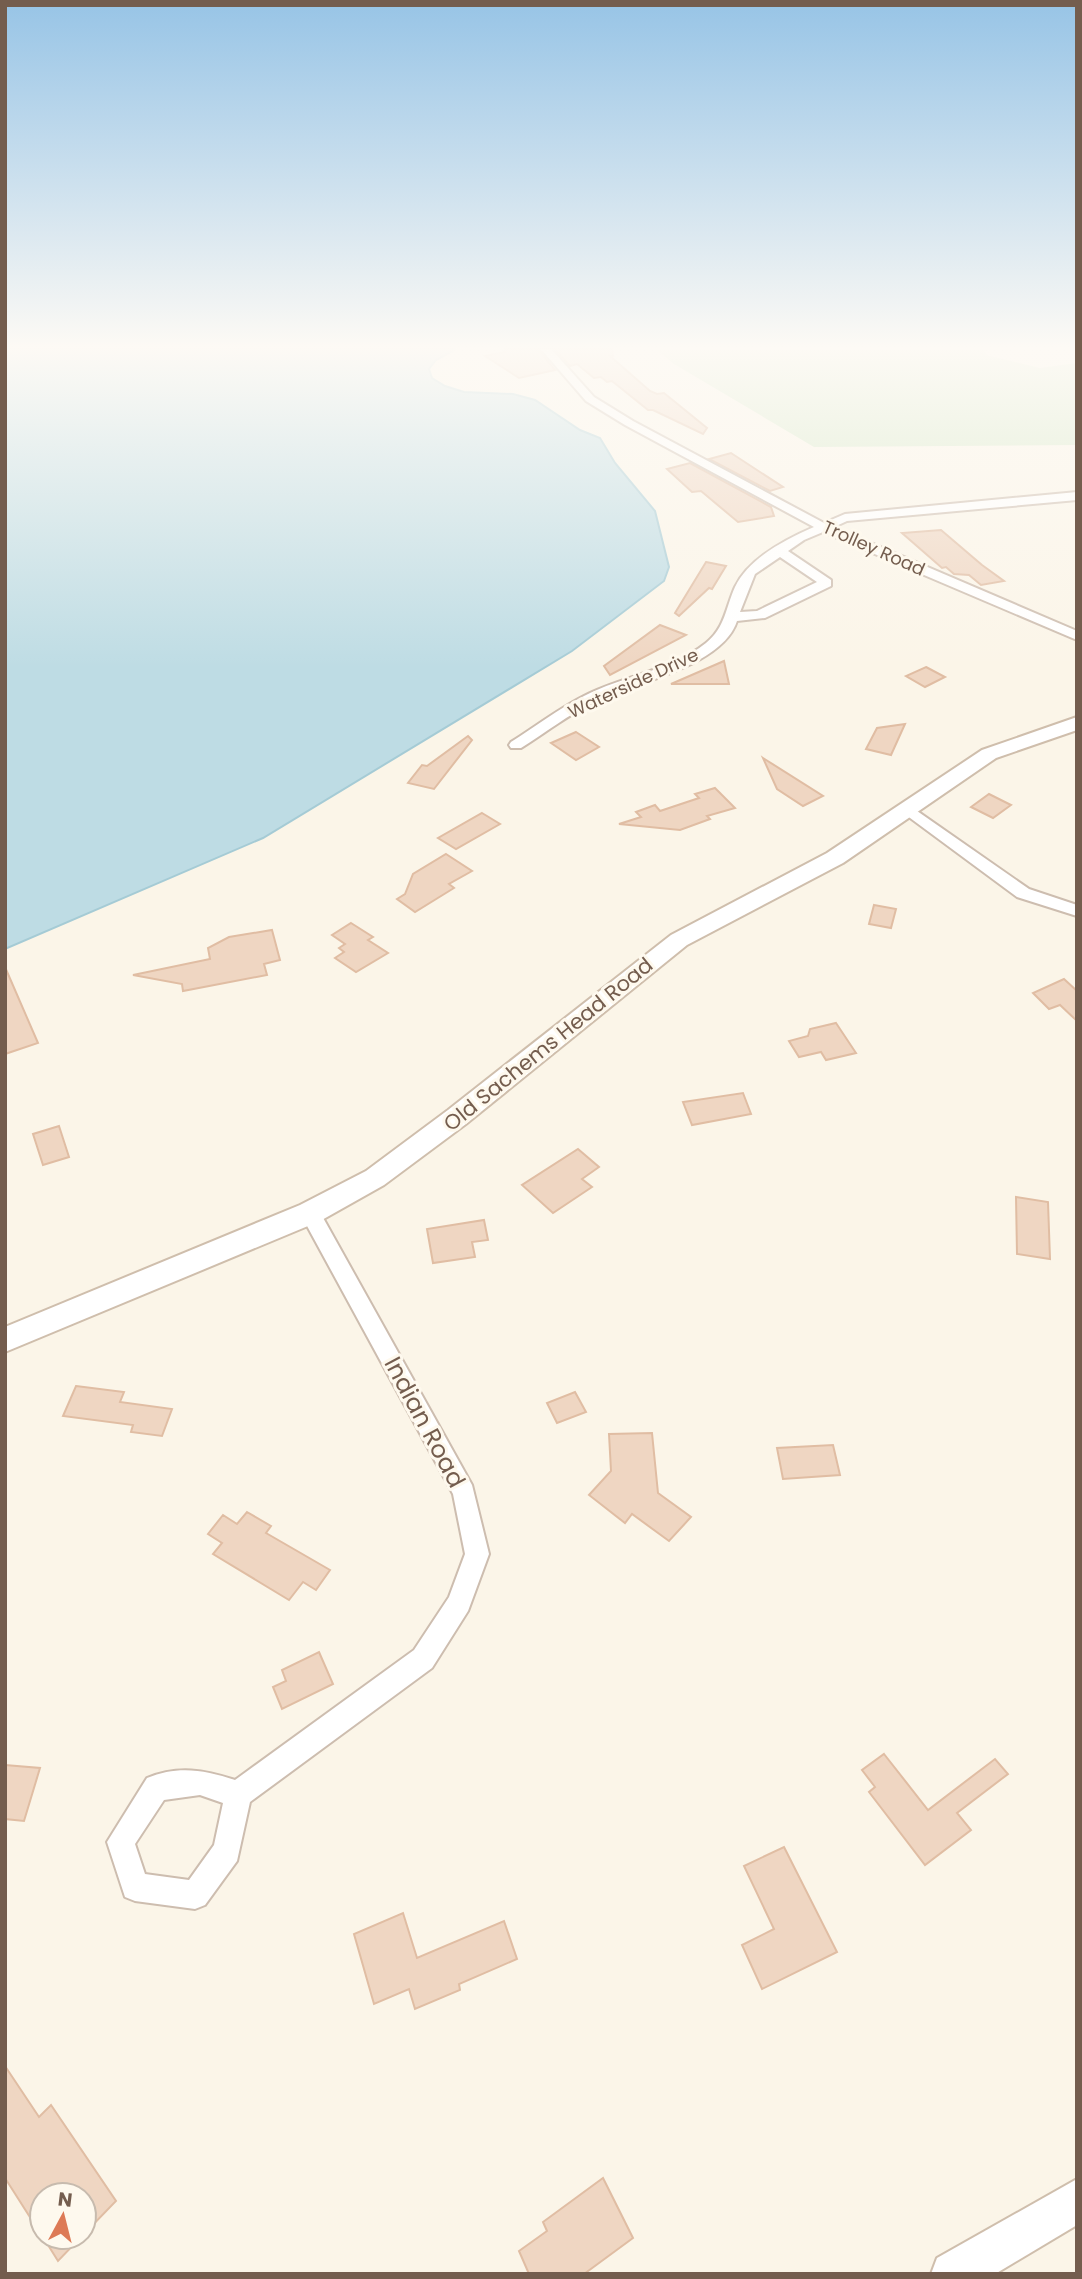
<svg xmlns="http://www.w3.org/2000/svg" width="1082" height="2279" font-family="Poppins,sans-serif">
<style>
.green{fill:#d3e8c7}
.water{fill:#bedce4;stroke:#a5cbd5;stroke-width:2}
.building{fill:#efd6c2;stroke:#e0bda3;stroke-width:2}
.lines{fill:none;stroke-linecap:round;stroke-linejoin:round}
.street-casing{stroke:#cdbdaf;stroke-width:4}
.secondary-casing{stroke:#cfbeac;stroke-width:4}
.street{fill:#fff;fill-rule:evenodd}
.secondary{fill:#fff;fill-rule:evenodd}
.labels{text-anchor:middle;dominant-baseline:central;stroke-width:6;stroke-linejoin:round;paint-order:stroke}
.far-street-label{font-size:18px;fill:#745d4e;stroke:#fef9ee}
.street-label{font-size:21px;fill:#745d4e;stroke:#fef9ee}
.near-street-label{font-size:24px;fill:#745d4e;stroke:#fef9ee}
</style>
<rect width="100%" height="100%" fill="#fbf5e8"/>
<polygon class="green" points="656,349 985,349 986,355 1040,368 1077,363 1077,445 814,447 674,364"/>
<polygon class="water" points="5,349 456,349 436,360 429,369 432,378 445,386 464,392 513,394 535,400 580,430 600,438 615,463 655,511 669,567 664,581 572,651 263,838 5,949"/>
<g class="building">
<polygon points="505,349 538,349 555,370 519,378 485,356 505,352"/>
<polygon points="554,349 612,349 613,356 610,356 650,391 657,394 664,393 707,428 703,434 653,410 648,410 612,381 607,382 601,377 594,378 577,364 570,366"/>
<polygon points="731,453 783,487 770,491 709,459"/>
<polygon points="690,463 771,507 774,516 738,522 701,491 692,492 667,469"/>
<polygon points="941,530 982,565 1004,581 981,585 969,575 954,574 946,567 942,568 902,533"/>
<polygon points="706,562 726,566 712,589 709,588 679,616 675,613"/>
<polygon points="660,625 686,635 610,675 604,666"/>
<polygon points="724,661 729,684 671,684"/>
<polygon points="926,667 945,677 925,687 906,676"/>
<polygon points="905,724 891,755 866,749 877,728"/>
<polygon points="576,732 599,747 576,760 551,743"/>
<polygon points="468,736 472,740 434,789 408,783 422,765 427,766"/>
<polygon points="763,758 823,796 803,806 777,789"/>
<polygon points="715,788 735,808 707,816 710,819 680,830 619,824 641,817 636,812 655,805 660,811 699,798 695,794"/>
<polygon points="989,794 1011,805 993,818 971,807"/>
<polygon points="482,813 500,824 456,849 438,838"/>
<polygon points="446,854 472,871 449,884 454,888 415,912 397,899 405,894 413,874"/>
<polygon points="874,905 896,909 891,928 869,924"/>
<polygon points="351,923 373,937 368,940 388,953 356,972 335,958 344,952 339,948 345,944 332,935"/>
<polygon points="272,930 280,960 264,964 267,975 183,991 182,984 133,975 210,959 208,948 229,937"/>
<polygon points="5,967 38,1043 5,1054"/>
<polygon points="1064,979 1077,991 1077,1021 1060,1005 1049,1009 1033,993"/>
<polygon points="836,1023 856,1053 826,1060 821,1052 799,1057 789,1041 808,1036 810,1029"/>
<polygon points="743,1093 751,1114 692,1125 683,1102"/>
<polygon points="59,1126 69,1157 43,1165 33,1134"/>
<polygon points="578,1149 599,1167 582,1179 592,1187 553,1213 522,1185"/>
<polygon points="1016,1197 1048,1202 1050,1259 1017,1254"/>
<polygon points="484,1220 488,1240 472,1242 475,1257 433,1263 427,1229"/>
<polygon points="76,1386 124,1392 120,1402 172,1409 162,1436 131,1432 133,1425 63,1416"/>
<polygon points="575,1392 586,1412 557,1423 547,1403"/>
<polygon points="652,1433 658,1493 691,1517 669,1541 632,1514 625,1523 589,1495 611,1471 609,1434"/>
<polygon points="833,1445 840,1475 783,1479 777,1448"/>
<polygon points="247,1512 271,1526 266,1533 330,1570 316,1590 303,1582 289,1600 213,1554 222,1543 208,1534 223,1515 237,1524"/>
<polygon points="319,1652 333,1684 282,1709 273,1687 286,1681 282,1670"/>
<polygon points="884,1754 928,1810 995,1759 1008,1774 957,1813 971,1830 925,1865 869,1792 875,1787 862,1770"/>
<polygon points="5,1765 40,1768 24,1821 5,1819"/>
<polygon points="784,1847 837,1952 762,1989 742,1945 774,1929 744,1866"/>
<polygon points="403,1913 417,1958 504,1921 517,1959 459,1984 460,1990 415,2009 409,1989 374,2004 354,1934"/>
<polygon points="5,2066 39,2117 51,2105 116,2201 84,2234 84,2195 42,2195 42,2236 5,2178"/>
<polygon points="603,2178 633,2238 584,2274 529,2274 519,2251 547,2231 543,2222"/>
<polygon points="43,2237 81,2237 58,2261"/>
</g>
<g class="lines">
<defs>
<g id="street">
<path d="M541,349H551L594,397L633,421L824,523L845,514L1077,492V500L847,521L834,527L1077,631V640L823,532L804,540L788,551L831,580V586L765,618L737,621C722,667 634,682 595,702C569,714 545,733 521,748H511L509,745L511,742C535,727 558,709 584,696C622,676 671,671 706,643C725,628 726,607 735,587C749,558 786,539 814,527L625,425L586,401ZM780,557L817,582L757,611L740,612L755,574Z"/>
<polygon points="907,804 1029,889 1077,905 1077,916 1017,897 902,812 899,809 902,806"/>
<path d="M310,1205L317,1207L472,1485L489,1554L468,1611L432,1668L250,1802L237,1861L205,1905L195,1909L135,1901L125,1897L107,1842L147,1778C178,1765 205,1770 235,1780L414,1650L449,1597L465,1554L453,1494L300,1213L303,1207ZM200,1795L223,1803L214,1845L189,1880L145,1874L135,1844L164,1800Z"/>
</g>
<g id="secondary">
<polygon points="1077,717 1077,730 996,758 843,863 687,945 466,1124 384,1185 320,1221 5,1352 5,1327 300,1205 366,1171 448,1110 671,935 827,853 982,750"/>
<polygon points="1077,2179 1077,2225 995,2274 931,2274 937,2258"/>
</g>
</defs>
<use href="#street" class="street-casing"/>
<use href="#secondary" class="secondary-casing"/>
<use href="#street" class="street"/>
<use href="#secondary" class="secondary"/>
</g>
<linearGradient id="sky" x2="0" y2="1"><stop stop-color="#97c4e6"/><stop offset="0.52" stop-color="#fdfaf5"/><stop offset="1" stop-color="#fdfaf5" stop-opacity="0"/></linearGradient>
<rect width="1082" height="668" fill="url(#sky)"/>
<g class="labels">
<g class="far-street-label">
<text transform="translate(874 548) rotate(24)">Trolley Road</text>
<text transform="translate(633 683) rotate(-25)">Waterside Drive</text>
</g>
<g class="street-label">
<text transform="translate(548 1044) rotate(-39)">Old Sachems Head Road</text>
</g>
<g class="near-street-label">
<text transform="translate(425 1422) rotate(62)">Indian Road</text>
</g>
</g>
<rect width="1082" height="2279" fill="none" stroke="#745d4e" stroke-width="14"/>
<g transform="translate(63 2216) rotate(7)"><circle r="33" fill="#fef9ee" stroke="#c7bbae" stroke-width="2"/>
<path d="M0-5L12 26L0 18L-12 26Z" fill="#dd7a56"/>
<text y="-10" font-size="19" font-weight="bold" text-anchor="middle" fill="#745d4e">N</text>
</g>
</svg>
